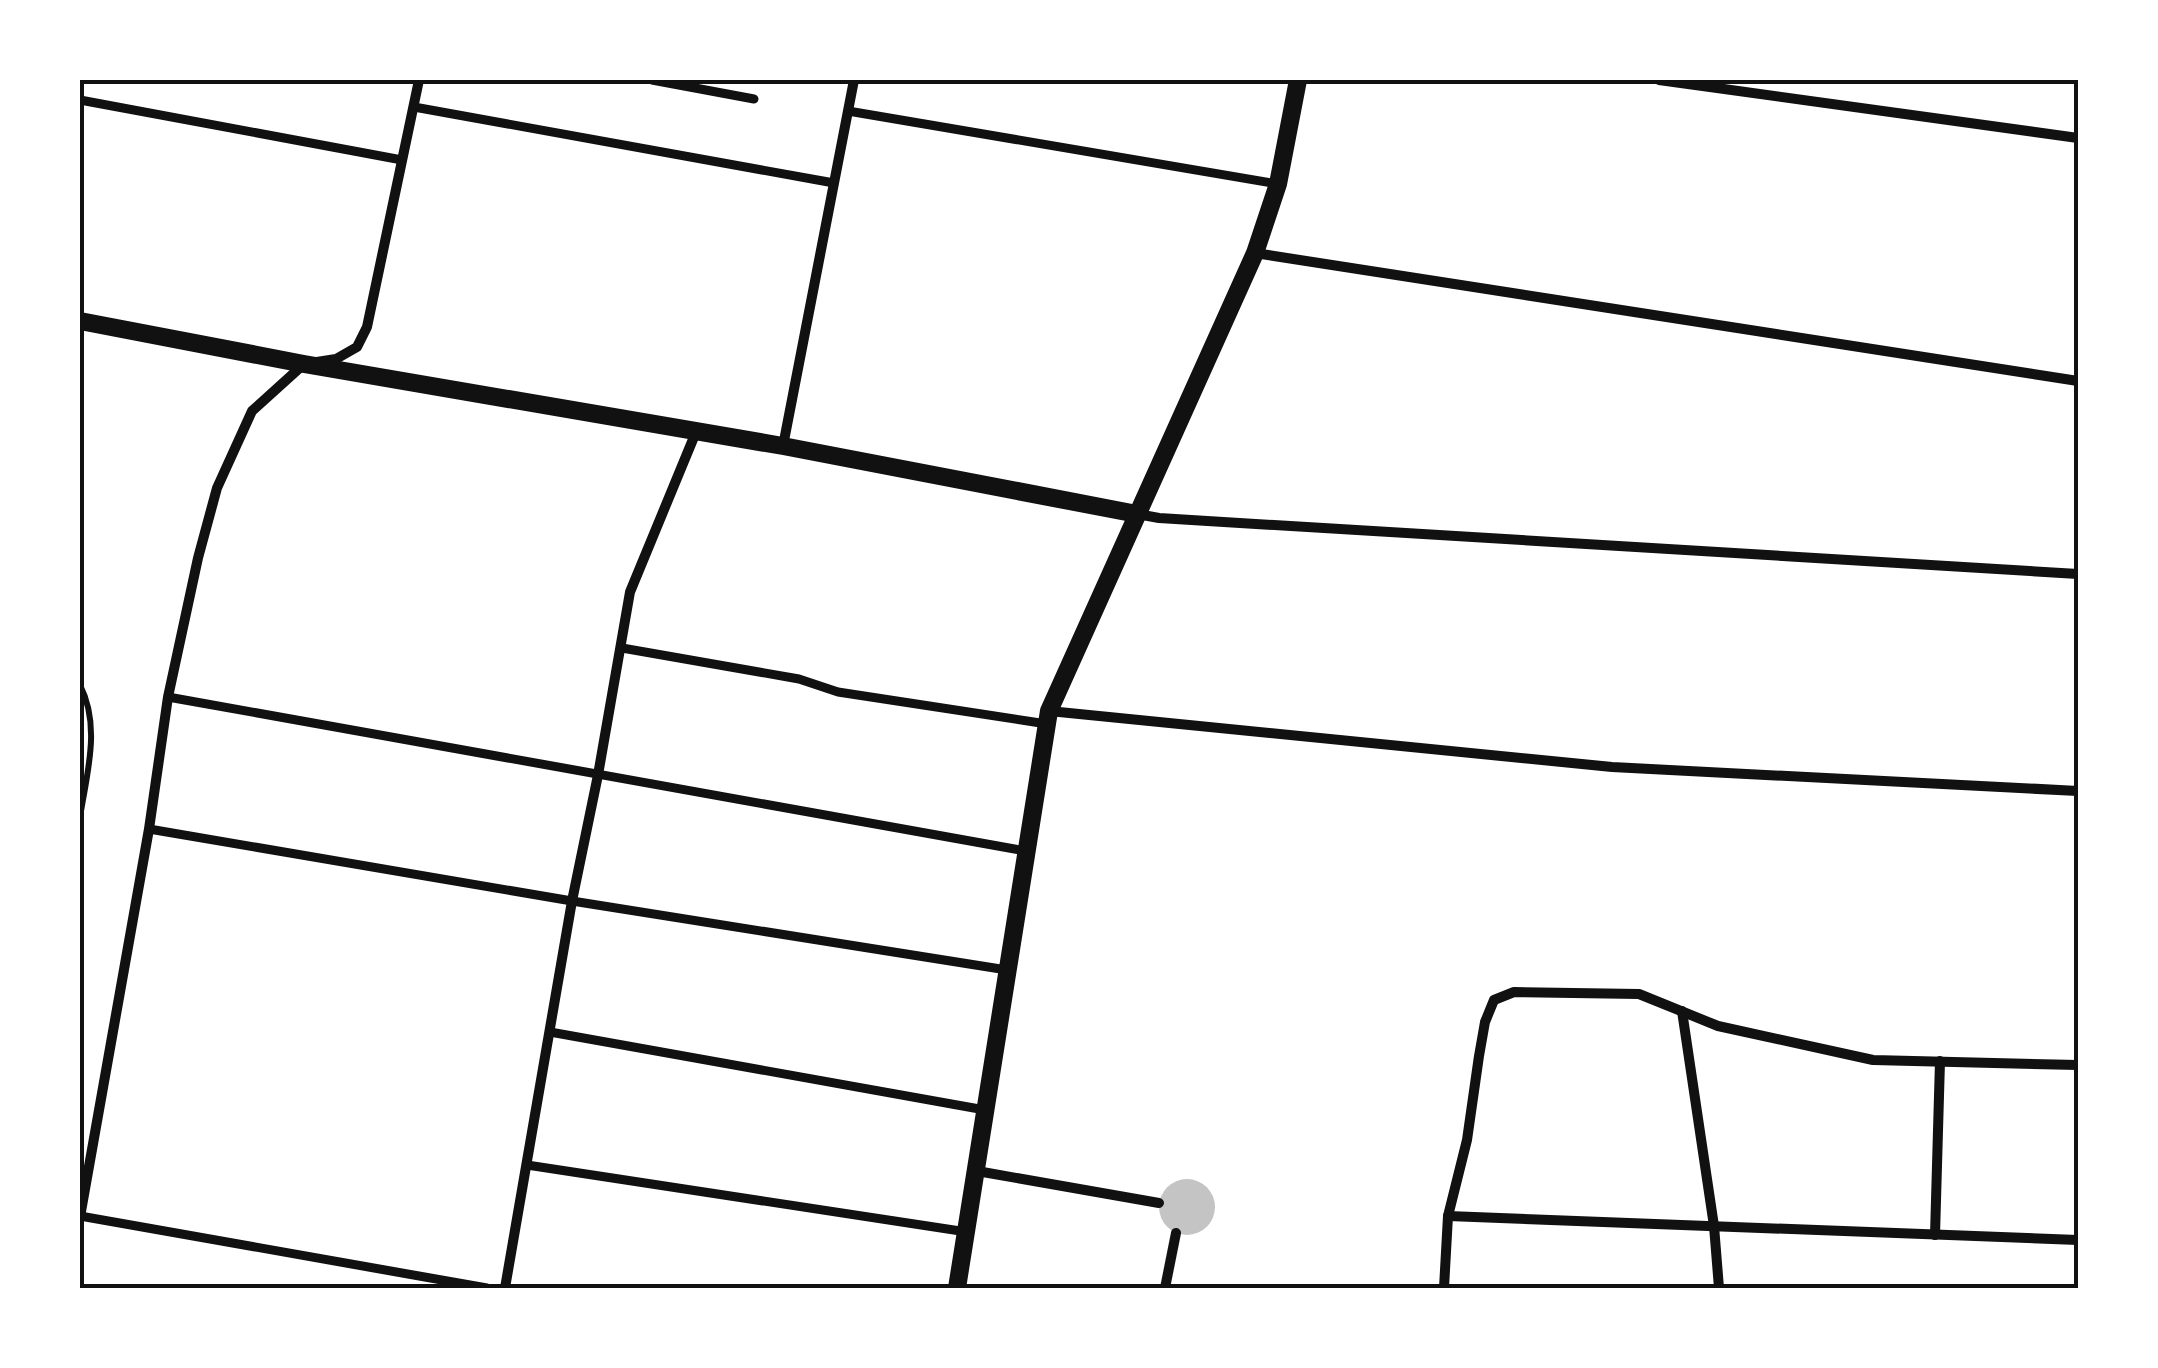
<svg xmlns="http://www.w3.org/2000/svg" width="2158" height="1368" font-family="'DejaVu Sans',sans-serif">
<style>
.building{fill:#c4c4c4}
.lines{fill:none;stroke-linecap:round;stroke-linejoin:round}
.path{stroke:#111;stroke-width:6}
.pedestrian{stroke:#111;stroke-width:9}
.minor{stroke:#111;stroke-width:10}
.tertiary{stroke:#111;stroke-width:18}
.neatline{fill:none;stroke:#111;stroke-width:4}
</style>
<rect width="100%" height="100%" fill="#fff"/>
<circle class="building" cx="1187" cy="1207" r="28"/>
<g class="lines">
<path class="path" d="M80,685C101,726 87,773 80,817"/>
<g class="pedestrian">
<polyline points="652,80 754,99"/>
<polyline points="80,100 402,160"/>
<polyline points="414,107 834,183"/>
<polyline points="848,111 1278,184"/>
<polyline points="622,648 799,679 838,692 1047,724"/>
<polyline points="168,697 1026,851"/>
<polyline points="149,829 572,901 1007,970"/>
<polyline points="550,1032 985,1110"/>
<polyline points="527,1165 967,1232"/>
<polyline points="80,1216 487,1288"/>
</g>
<g class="minor">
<polyline points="1659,80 2078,138"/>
<polyline points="1255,253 2078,381"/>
<polyline points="783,446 854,80"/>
<polyline points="1137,514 1159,518 2078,574"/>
<polyline points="1049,711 1612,767 2078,791"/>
<polyline points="1682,1011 1714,1226 1719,1288"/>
<polyline points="977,1171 1159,1203"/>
<polyline points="1448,1216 2078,1240"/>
<polyline points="80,1217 149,829 168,697 198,558 217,488 252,411 304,364 336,359 357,347 367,327 419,80"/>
<polyline points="1935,1235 1940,1061"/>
<polyline points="505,1288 572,901 598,775 630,592 696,432"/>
<polyline points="1165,1288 1176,1233"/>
<polyline points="1444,1288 1448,1216 1467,1140 1479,1056 1485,1022 1494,1000 1514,992 1639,994 1718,1026 1873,1060 2078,1065"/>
</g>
<g class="tertiary">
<polyline points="80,321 304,364 783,446 1137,514"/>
<polyline points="957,1288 1049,711 1255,253 1278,184 1298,80"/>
</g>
</g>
<rect width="2158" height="1368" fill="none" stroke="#ffffff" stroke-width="165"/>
<rect x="82" y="82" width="1994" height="1204" class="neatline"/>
</svg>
